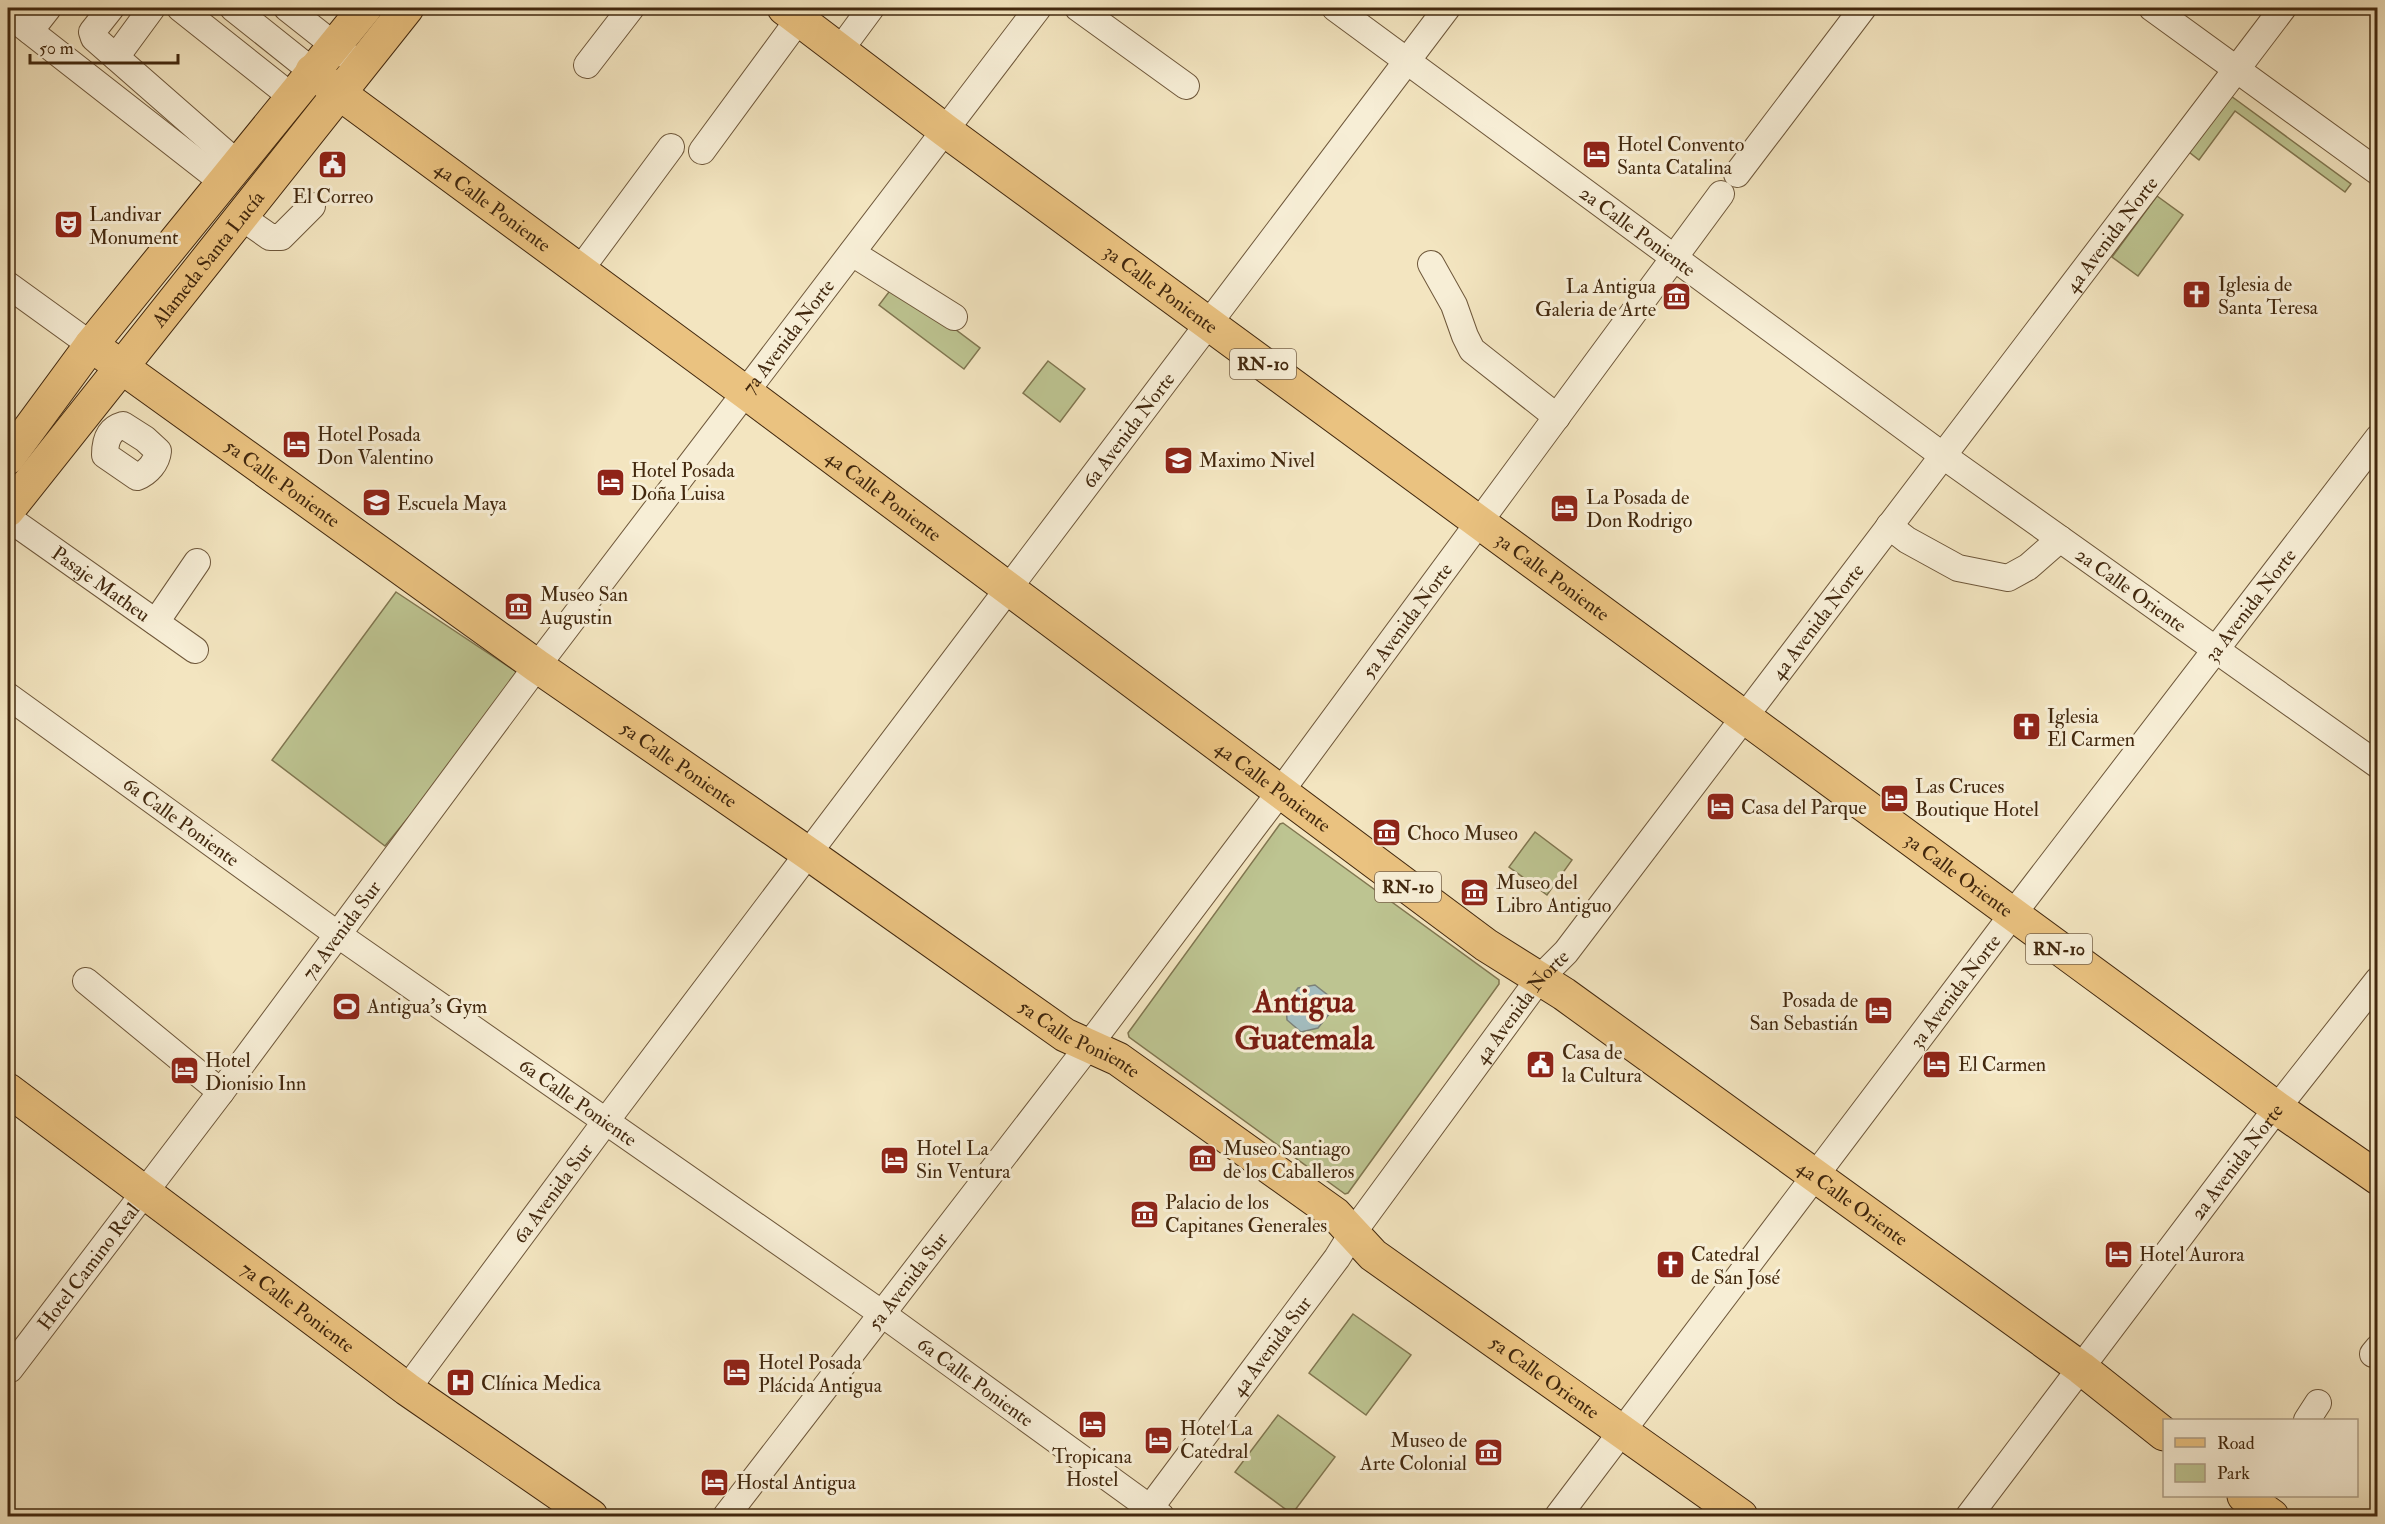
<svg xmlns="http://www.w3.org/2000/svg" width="2385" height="1524" font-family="'IM FELL Double Pica',serif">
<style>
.green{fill:#bdc491;stroke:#807650;stroke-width:1.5}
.water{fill:#a3bcbe;stroke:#7c8178;stroke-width:1.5}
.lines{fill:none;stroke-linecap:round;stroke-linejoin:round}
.minor-casing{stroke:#6e573a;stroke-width:28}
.major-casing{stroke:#42280e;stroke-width:35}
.minor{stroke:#f7eed6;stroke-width:26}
.major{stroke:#eac280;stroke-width:33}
.labels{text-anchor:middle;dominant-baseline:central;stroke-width:6;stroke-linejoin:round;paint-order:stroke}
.shield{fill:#f7eed6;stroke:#78634a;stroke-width:1.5}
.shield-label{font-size:18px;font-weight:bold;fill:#42280e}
.poi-label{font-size:20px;fill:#42280e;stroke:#f7eed6;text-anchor:start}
.street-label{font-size:20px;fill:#42280e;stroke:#f7eed6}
.town-label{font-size:32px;font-weight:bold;fill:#7a1f14;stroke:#f7eed6}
</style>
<rect width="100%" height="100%" fill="#f3e5c0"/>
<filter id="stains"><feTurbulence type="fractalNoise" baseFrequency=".00333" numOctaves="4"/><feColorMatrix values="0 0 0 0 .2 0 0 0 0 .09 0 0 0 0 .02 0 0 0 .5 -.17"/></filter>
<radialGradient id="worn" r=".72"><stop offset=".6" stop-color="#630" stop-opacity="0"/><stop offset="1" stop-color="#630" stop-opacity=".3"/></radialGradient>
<g class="green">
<polygon points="2231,96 2351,184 2345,192 2235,111 2199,160 2189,152"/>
<polygon points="2157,196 2183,215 2138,276 2112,257"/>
<polygon points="895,284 980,348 964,369 879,305"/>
<polygon points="1048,361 1085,389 1060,422 1023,393"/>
<polygon points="396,592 518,673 435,785 385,846 272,760"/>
<polygon points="1283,823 1499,980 1499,984 1348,1193 1345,1194 1129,1037 1128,1033 1280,824"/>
<polygon points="1535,832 1572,860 1547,895 1509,867"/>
<polygon points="1353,1314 1411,1355 1366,1415 1309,1373"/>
<polygon points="1278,1415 1335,1457 1292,1514 1235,1472"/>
</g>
<polygon class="water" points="1315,985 1329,996 1330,1013 1318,1028 1301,1032 1287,1020 1286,1004 1298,988"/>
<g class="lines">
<defs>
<g id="minor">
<polyline points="111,8 92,32 94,38 239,165"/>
<polyline points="180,8 292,97"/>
<polyline points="233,8 312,71"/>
<polyline points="287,8 349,57"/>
<polyline points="1078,8 1186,86"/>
<path id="s1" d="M1335,8L1942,455L2378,765"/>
<polyline points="2152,8 2378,172"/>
<polyline points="8,14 224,183"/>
<polyline points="30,31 48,8"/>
<polyline points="840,50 871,8"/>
<polyline points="116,57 152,8"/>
<polyline points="587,65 631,8"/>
<polyline points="702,151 799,19"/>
<polyline points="1737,174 1863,8"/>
<polyline points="240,216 270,237 281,237 312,206"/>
<polyline points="852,253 954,317"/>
<polyline points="1431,264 1454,305 1465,336 1472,350 1557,417"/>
<polyline points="580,270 671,147"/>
<polyline points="8,285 91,345"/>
<path d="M123,425L145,439L158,451C157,462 148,473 137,477L105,455C105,441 109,429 123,425Z"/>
<path id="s2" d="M8,518L195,650"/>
<polyline points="1889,526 1907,540 1958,568 2008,578 2028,567 2060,539"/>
<polyline points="156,622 197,562"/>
<path id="s3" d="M8,696L337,934L881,1313L1161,1516"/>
<polyline points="86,981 221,1092"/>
<polyline points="2373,1354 2378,1348"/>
<path id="s4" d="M10,1369L221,1092L537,666L1038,8"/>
<path id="s5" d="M407,1389L606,1121L1447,8"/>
<polyline points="2307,1420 2318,1403"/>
<path id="s6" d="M726,1516L1080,1057L1289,780L1721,194"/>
<path id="s7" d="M1144,1516L1337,1258L1352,1234L1539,979L1566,952L2283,8"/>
<path id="s8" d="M1558,1516L2013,914L2378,438"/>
<path id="s9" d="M1969,1516L2277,1108L2378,980"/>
</g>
<g id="major">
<path id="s10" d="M784,8L946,131L2277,1108L2378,1178"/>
<path id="s11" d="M312,71L339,93L745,392L1486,945L1564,994L2081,1368L2164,1434"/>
<path id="s12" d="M91,345L537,666L809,854L1065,1035L1118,1059L1335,1214L1373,1255L1741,1516"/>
<polyline points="8,458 91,345 365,8"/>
<path id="s13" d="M8,510L407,8"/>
<path id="s14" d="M8,1090L407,1389L591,1516"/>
<polyline points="2244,1496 2272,1516"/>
</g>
</defs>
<use href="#minor" class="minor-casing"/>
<use href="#major" class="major-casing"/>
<use href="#minor" class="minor"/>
<use href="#major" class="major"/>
</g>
<defs>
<symbol id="hotel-square" viewBox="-11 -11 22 22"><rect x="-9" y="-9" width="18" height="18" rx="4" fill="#8f2418" stroke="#f7eed6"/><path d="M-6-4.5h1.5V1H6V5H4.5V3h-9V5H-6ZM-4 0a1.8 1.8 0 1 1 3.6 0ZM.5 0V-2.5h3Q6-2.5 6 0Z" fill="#fff"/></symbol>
<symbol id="civic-square" viewBox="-11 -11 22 22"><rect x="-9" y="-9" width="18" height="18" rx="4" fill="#8f2418" stroke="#f7eed6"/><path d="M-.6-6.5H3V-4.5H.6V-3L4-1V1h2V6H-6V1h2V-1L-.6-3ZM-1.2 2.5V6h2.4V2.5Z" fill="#fff"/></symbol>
<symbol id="theatre-square" viewBox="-11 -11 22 22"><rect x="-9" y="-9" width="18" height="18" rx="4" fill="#8f2418" stroke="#f7eed6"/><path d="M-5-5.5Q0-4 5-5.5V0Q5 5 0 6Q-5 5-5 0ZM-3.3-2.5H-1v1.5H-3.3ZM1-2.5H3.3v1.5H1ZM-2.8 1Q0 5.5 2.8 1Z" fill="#fff"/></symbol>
<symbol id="church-square" viewBox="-11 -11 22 22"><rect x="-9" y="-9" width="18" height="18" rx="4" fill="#8f2418" stroke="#f7eed6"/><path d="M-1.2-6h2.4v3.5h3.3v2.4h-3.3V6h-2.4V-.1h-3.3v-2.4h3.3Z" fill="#fff"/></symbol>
<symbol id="museum-square" viewBox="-11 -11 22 22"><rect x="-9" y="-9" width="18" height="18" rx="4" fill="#8f2418" stroke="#f7eed6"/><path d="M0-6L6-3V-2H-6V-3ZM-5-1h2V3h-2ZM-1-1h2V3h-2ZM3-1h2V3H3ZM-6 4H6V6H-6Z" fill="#fff"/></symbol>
<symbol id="school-square" viewBox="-11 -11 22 22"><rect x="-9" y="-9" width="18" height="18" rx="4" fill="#8f2418" stroke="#f7eed6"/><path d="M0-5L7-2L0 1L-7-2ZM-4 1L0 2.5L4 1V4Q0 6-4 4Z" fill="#fff"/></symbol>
<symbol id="stadium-square" viewBox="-11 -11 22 22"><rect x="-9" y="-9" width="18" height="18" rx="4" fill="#8f2418" stroke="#f7eed6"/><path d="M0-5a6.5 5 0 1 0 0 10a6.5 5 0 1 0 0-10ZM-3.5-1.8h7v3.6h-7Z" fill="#fff"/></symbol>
<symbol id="hospital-square" viewBox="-11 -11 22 22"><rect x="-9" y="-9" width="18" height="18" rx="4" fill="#8f2418" stroke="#f7eed6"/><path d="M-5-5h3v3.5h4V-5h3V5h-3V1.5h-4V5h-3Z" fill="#fff"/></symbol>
</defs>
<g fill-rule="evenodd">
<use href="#hotel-square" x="1580" y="138" width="33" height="33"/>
<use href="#civic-square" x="316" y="148" width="33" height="33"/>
<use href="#theatre-square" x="52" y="208" width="33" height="33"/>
<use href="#church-square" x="2180" y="278" width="33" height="33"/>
<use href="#museum-square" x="1660" y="280" width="33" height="33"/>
<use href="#hotel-square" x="280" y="428" width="33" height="33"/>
<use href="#school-square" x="1162" y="444" width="33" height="33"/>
<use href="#hotel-square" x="594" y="466" width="33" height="33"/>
<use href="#school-square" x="360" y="486" width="33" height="33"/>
<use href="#hotel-square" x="1548" y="492" width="33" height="33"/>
<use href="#museum-square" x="502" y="590" width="33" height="33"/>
<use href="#church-square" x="2010" y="710" width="33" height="33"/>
<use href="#hotel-square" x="1878" y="782" width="33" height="33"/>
<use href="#hotel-square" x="1704" y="790" width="33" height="33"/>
<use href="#museum-square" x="1370" y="816" width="33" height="33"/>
<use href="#museum-square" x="1458" y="876" width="33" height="33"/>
<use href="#stadium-square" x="330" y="990" width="33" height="33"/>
<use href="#hotel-square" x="1862" y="994" width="33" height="33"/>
<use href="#civic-square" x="1524" y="1048" width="33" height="33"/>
<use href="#hotel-square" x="1920" y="1048" width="33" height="33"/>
<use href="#hotel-square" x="168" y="1054" width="33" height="33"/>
<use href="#museum-square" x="1186" y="1142" width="33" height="33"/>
<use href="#hotel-square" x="878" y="1144" width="33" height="33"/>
<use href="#museum-square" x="1128" y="1198" width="33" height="33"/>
<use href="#hotel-square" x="2102" y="1238" width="33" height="33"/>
<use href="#church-square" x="1654" y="1248" width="33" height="33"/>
<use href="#hotel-square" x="720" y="1356" width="33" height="33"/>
<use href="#hospital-square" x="444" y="1366" width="33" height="33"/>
<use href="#hotel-square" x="1076" y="1408" width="33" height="33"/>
<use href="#hotel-square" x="1142" y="1424" width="33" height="33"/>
<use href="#museum-square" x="1472" y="1436" width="33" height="33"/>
<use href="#hotel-square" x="698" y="1466" width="33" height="33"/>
</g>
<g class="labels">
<g class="shield">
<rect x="1230" y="349" width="66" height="30" rx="4.5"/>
<rect x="1375" y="872" width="66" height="30" rx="4.5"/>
<rect x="2026" y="934" width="66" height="30" rx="4.5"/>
</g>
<g class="shield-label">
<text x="1263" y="364">RN-10</text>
<text x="1408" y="887">RN-10</text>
<text x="2059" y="949">RN-10</text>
</g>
<g class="poi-label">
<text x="1617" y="144">Hotel Convento<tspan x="1617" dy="23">Santa Catalina</tspan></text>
<text x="333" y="196" text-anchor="middle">El Correo</text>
<text x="89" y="214">Landivar<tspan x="89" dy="23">Monument</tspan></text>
<text x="2218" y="284">Iglesia de<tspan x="2218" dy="23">Santa Teresa</tspan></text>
<text x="1656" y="286" text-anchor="end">La Antigua<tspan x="1656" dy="23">Galeria de Arte</tspan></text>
<text x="317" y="434">Hotel Posada<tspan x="317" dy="23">Don Valentino</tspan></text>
<text x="1199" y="460">Maximo Nivel</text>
<text x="631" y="470">Hotel Posada<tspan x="631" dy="23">Doña Luisa</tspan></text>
<text x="1586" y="497">La Posada de<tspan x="1586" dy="23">Don Rodrigo</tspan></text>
<text x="397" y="503">Escuela Maya</text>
<text x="540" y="594">Museo San<tspan x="540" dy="23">Augustin</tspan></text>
<text x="2047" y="716">Iglesia<tspan x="2047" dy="23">El Carmen</tspan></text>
<text x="1915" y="786">Las Cruces<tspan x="1915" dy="23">Boutique Hotel</tspan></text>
<text x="1741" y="807">Casa del Parque</text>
<text x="1407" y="833">Choco Museo</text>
<text x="1496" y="882">Museo del<tspan x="1496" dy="23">Libro Antiguo</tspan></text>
<text x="1858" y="1000" text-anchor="end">Posada de<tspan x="1858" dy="23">San Sebastián</tspan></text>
<text x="367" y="1006">Antigua's Gym</text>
<text x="1562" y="1052">Casa de<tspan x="1562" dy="23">la Cultura</tspan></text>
<text x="205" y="1060">Hotel<tspan x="205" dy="23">Dionisio Inn</tspan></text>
<text x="1958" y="1064">El Carmen</text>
<text x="916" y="1148">Hotel La<tspan x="916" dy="23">Sin Ventura</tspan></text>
<text x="1223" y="1148">Museo Santiago<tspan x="1223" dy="23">de los Caballeros</tspan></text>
<text x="1165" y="1202">Palacio de los<tspan x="1165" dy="23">Capitanes Generales</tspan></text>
<text x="1691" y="1254">Catedral<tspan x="1691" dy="23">de San José</tspan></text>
<text x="2139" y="1254">Hotel Aurora</text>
<text x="758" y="1362">Hotel Posada<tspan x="758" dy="23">Plácida Antigua</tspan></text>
<text x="481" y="1383">Clínica Medica</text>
<text x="1180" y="1428">Hotel La<tspan x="1180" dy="23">Catedral</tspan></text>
<text x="1467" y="1440" text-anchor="end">Museo de<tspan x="1467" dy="23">Arte Colonial</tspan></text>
<text x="1092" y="1456" text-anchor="middle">Tropicana<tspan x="1092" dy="23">Hostel</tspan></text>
<text x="736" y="1482">Hostal Antigua</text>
</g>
<g class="street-label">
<text stroke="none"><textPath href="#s11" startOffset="226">4a Calle Poniente</textPath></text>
<text stroke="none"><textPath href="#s1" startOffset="376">2a Calle Poniente</textPath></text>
<text stroke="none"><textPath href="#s7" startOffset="1606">4a Avenida Norte</textPath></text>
<text stroke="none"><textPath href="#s13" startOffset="321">Alameda Santa Lucía</textPath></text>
<text stroke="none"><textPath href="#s10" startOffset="470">3a Calle Poniente</textPath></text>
<text stroke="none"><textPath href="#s4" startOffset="1293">7a Avenida Norte</textPath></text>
<text stroke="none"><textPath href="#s5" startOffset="1200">6a Avenida Norte</textPath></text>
<text stroke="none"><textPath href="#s12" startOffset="236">5a Calle Poniente</textPath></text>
<text stroke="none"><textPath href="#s11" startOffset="712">4a Calle Poniente</textPath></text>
<text stroke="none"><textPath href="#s10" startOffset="956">3a Calle Poniente</textPath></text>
<text stroke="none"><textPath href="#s2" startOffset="114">Pasaje Matheu</textPath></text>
<text stroke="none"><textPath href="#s1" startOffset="986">2a Calle Oriente</textPath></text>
<text stroke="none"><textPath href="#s8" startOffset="1144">3a Avenida Norte</textPath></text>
<text stroke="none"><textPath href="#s7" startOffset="1120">4a Avenida Norte</textPath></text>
<text stroke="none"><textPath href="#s6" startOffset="1125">5a Avenida Norte</textPath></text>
<text stroke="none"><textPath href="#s12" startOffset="722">5a Calle Poniente</textPath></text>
<text stroke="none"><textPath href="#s11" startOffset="1198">4a Calle Poniente</textPath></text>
<text stroke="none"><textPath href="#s3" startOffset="214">6a Calle Poniente</textPath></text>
<text stroke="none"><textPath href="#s10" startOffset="1460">3a Calle Oriente</textPath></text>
<text stroke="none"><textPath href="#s4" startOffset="550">7a Avenida Sur</textPath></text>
<text stroke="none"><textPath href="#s8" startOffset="658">3a Avenida Norte</textPath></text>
<text stroke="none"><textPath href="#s7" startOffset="634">4a Avenida Norte</textPath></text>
<text stroke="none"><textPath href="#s12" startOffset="1208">5a Calle Poniente</textPath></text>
<text stroke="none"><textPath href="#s3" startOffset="700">6a Calle Poniente</textPath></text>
<text stroke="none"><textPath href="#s9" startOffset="444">2a Avenida Norte</textPath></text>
<text stroke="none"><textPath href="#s5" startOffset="244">6a Avenida Sur</textPath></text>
<text stroke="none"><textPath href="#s11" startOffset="1912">4a Calle Oriente</textPath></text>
<text stroke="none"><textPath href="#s4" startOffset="129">Hotel Camino Real</textPath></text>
<text stroke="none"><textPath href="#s6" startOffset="297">5a Avenida Sur</textPath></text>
<text stroke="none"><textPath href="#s14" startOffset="362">7a Calle Poniente</textPath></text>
<text stroke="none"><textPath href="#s7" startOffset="212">4a Avenida Sur</textPath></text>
<text stroke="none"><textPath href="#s12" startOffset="1785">5a Calle Oriente</textPath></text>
<text stroke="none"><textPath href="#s3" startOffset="1186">6a Calle Poniente</textPath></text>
</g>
<g class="town-label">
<text x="1304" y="1002">Antigua<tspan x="1304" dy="37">Guatemala</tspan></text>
</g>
</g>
<rect width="2385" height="1524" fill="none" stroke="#f3e5c0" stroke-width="30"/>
<rect x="9" y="9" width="2367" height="1506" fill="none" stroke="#42280e" stroke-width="3"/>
<rect x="15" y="15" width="2355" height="1494" fill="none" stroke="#42280e" stroke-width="1.5"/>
<rect x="2163" y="1419" width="195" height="78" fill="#f7eed6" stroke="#af9f86" stroke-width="1.5"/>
<rect x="2175" y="1438" width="30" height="9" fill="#eac280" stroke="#af9f86" stroke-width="1.5"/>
<text x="2217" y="1449" font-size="18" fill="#42280e">Road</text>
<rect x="2175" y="1464" width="30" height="18" fill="#bdc491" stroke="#af9f86" stroke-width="1.5"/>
<text x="2217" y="1479" font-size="18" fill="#42280e">Park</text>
<path d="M30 54v9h148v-9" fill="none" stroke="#42280e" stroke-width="3"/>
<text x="39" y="54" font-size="18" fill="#42280e" stroke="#f7eed6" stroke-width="4.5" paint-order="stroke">50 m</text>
<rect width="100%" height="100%" filter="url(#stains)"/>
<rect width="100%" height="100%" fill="url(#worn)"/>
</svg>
